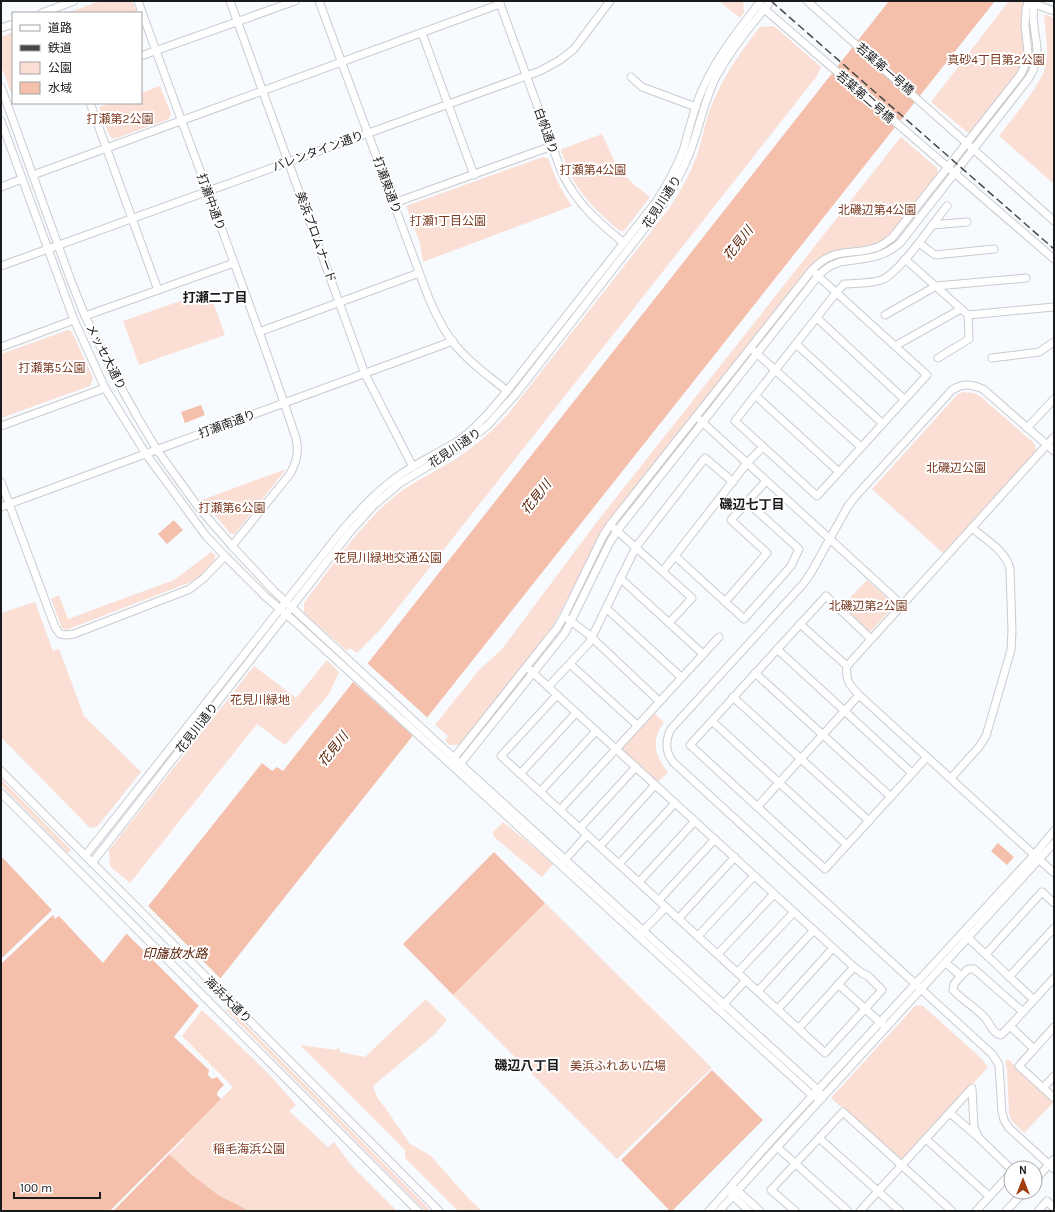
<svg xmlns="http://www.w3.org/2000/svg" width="1055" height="1212" font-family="Karla,'Noto Sans JP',sans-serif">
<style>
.green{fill:#fbdfd4}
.water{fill:#f4c0ac}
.pier{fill:#f7fafe}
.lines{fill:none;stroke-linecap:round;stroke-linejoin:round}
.minor-casing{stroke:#c8ccd1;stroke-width:9}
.minor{stroke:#fff;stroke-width:7}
.rail{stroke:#47484b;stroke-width:1.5;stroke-dasharray:8 4;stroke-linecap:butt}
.labels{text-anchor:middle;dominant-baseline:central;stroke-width:4;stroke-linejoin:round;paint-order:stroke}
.park-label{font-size:12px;fill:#7a3a21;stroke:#fff}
.street-label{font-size:12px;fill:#191a1c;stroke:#fff}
.water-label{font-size:13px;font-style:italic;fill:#571b00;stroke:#fff}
.neighbourhood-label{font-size:13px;font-weight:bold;fill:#191a1c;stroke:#fff}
</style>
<rect width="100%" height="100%" fill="#f7fafe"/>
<g class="green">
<polygon points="100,1 132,1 137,13 67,13"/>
<polygon points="719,1 743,1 744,13 740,18"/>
<polygon points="1009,1 1025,1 1023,16 1026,48 1022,67 971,132 967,132 931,102"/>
<path d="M1044,14L1054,18V184L999,136C1012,119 1043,83 1046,64C1049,48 1045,30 1044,14Z"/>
<path d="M774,26L821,67L817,76L389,619L379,631L357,653L350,648L347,651L304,613V603C332,566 359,526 395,496C414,481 437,471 457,458C476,446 493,430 508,414L668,210C680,192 691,173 698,152C703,136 706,118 713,102C725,74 741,51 760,27Z"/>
<polygon points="13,32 13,94 11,93 1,66 1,37"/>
<polygon points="160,86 171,114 169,119 114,139 110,137 99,107 112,103 141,103 141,93"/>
<path d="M602,134L616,165L632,183L650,197L624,231H620C603,217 587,202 575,183C569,173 565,161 561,151L562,149Z"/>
<path d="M901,137L937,168L938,175L889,237C871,249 855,245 835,251C825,254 817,260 809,267L810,269L603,530L553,626L461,745H450L445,740L448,736L435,725L478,671L502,649L596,523Z"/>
<path d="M543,157L548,158C554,175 561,191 572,206L423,262L420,243L406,206Z"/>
<polygon points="809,279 811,280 761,344 760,344 759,342"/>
<polygon points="209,291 225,335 139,365 123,321"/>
<polygon points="68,330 72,332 93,378 90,386 1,418 1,354"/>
<polygon points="963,392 974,393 980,396 1035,444 1036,452 943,553 872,489 957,395"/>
<polygon points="692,427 695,428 622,521 620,521 620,520"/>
<polygon points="286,469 235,534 231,534 202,500"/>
<polygon points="211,552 215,555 215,560 199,577 191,582 66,630 62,628 51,599 59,595 68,619 174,580"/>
<polygon points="867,580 893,603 893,607 871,631 868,632 841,607"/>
<polygon points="35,602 53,651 59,649 84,716 141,772 97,827 90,828 1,737 1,613"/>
<polygon points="327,660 339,672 329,694 285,745 257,724 130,883 110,866 109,850 254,666 296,698"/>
<path d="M653,712L664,722C651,740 654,755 668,772L657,783L621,750V747Z"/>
<polygon points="1,779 71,850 68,853 1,785"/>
<polygon points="503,822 523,838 553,864 542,877 494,837 493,832"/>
<polygon points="545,903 712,1068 617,1159 453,995"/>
<polygon points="426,999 447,1020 434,1035 373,1086 378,1099 386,1109 410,1144 430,1155 470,1200 482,1211 458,1211 405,1158 405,1150 300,1045 336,1050 339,1048 340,1052 365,1057"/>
<polygon points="916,1005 923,1006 982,1059 988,1067 903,1160 900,1161 831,1098"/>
<polygon points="228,1007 431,1211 425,1211 226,1010"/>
<polygon points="202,1010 267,1072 296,1105 289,1111 328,1147 334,1142 351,1165 397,1211 219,1211 192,1175 169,1154 113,1211 110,1211 233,1087 182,1036"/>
<polygon points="1008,1059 1054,1102 1024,1133 1012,1121 1009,1113 1007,1070 1005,1062"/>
</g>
<g class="water">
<polygon points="889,1 995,1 174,1037 209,1070 208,1075 212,1079 217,1077 224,1085 218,1091 217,1095 221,1099 110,1211 1,1211 1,964 53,915 55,919 59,916 103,963 262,763 272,771 277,767 283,771"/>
<polygon points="201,405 205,415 185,423 181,412"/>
<polygon points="174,520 183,530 167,544 158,534"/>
<polygon points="998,843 1014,857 1007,865 991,851"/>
<polygon points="494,852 545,903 453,995 403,944"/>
<polygon points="1,856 52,910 1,959"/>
<polygon points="712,1070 763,1120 672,1211 670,1211 621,1160"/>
<polygon points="169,1154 192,1175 218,1195 249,1211 113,1211"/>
</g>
<g class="pier">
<polygon points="366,662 429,719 414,737 352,681 363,666 369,671 363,666"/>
<polygon points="147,905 222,980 200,1007 125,932"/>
<polygon points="183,1138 184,1139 113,1211 110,1211"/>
</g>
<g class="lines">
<defs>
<g id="minor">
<path d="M138,1C190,147 247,291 296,438C299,451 297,461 290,474L232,546"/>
<polyline points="230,1 365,374 413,467"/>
<path d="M319,1L422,280C429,300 439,323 452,341C466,360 489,376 507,391"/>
<path d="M499,1L562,173C578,205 597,221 624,243"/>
<path d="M807,1C890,74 971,148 1054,221"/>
<path d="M1028,1L1026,10L1025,25L1028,53L1027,61L1021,74L892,238C887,241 883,245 878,247C851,257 836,245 812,270L610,525L603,536L564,616L557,628L454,758L453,766L460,764L565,633L610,542L617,531L818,276C824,269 831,265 840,262C864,258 880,260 900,243L1029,78C1034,70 1037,61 1037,51C1037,35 1029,16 1036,1"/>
<polyline points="1032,3 1054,11"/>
<polyline points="762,7 1054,259"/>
<polyline points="42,13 74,1"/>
<polyline points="1,28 13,24"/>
<polyline points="422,33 474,175"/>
<polyline points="141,56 295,1"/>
<polyline points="631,77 642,87 696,107"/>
<polyline points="1,87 71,281 85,316 118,382 138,418 157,450 199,508 232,546 274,591 468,771 818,1090 822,1098"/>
<polyline points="90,103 158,290"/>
<polyline points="1,121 74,320 105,388 146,454 206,536 225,556 266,597 295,622 813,1096 822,1098"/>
<polyline points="33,175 500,4"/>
<polyline points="1,187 22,179"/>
<polyline points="394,203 552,146"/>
<polyline points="932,225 967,222"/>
<polyline points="919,243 935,255 994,249"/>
<polyline points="905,259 968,315 969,339 938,358"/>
<polyline points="1,266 540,71 560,60 574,49 610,1"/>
<path d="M816,274L818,276L927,375L817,496L735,421L836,293L844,284C855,283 869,284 881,280C898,275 934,222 947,206"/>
<polyline points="885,315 936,286 1026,278"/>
<polyline points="968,315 1054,307"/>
<polyline points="85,316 234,263"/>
<polyline points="817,318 904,399"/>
<polyline points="259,332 419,273"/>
<polyline points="796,344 883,424"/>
<polyline points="895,346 961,309"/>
<polyline points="1,347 74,320"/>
<polyline points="754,351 861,447"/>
<polyline points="992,358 1039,352 1054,342"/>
<polyline points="755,395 839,472"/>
<polyline points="700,420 902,605"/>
<polyline points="1,426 105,388"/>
<polyline points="1027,428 1054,399"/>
<path d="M1054,437L847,666C845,680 850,686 859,695L1054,873"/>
<path d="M1054,451L983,389C971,384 963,383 952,390L855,497L848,506L812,571L804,583L671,729C665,741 665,751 673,762L992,1054L999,1065L1002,1112L1004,1120L1009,1128L1054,1169"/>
<polyline points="1,482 55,627 60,634 67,635 74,634 190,589 204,578 225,556"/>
<polyline points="1,507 453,341"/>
<polyline points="614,528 692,598 669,623"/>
<polyline points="675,556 744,619 791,566 799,549 747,502 766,481"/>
<polyline points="663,571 747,463 763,447"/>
<polyline points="620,578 703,654"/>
<polyline points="725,602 767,553 731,520 747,502"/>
<polyline points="606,608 681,677"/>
<polyline points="568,619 588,634 659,701"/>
<polyline points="800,624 847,666"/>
<polyline points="871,639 826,596 690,745 825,869 927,757"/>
<polyline points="777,649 912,773"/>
<polyline points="570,664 637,725"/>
<path d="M530,670L557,695C656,785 755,876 854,967L862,973L868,976L882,990L825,1053L501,756L557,695"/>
<polyline points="755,673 891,797"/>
<polyline points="548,687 589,643 636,547 705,458 733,482"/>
<polyline points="733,697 869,821"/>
<polyline points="712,721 847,845"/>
<polyline points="1,771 439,1211"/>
<polyline points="520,774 576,713"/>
<path d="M951,778L979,747L986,736L1011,650L1012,631L1010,569C1006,551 985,539 972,528"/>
<polyline points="540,792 596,731"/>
<polyline points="1,793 418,1211"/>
<polyline points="757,807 859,695"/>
<polyline points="560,810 719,637"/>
<polyline points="580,828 636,767"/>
<polyline points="600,846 655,785"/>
<path d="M85,856L344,528C360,510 375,493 394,479C414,464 437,454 458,441C478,427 492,409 507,391L656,202C667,185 677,167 684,148C689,130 693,112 700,95C714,60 738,31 761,1"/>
<path d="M92,863L350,532L374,505L400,483L462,446L488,425L515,395L662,206C673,188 683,171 690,152C700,126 704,100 717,75C732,48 752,24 771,1"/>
<polyline points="562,863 587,835"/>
<polyline points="619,864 675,803"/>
<polyline points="639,882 695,821"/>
<polyline points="659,900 715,839"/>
<polyline points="679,918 735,857"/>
<polyline points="640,934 666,907"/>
<polyline points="965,935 1034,1000"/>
<polyline points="698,936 754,876"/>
<polyline points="718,954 774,894"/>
<polyline points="986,954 1042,892 1054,903"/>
<path d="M946,963L961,976L954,984L953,990C963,1001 977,1008 986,1019C991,1025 992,1033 1001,1035L1010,1026"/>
<polyline points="738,972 794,912"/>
<polyline points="961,976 968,969 974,969 1023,1012"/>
<polyline points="1009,977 1054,928"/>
<polyline points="838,984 883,1025"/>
<polyline points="758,991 814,930"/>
<polyline points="722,1006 746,980"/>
<polyline points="778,1009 833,948"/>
<polyline points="1054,1027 1019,1066 1054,1098"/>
<polyline points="799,1028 854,967"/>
<polyline points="1034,1049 1010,1026 1054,978"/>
<polyline points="1043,1088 1054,1076"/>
<polyline points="950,1113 978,1137 1011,1169"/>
<polyline points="819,1138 900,1211"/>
<polyline points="926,1139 989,1196"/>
<polyline points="777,1147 848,1211"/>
<polyline points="1035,1180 1054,1159"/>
<polyline points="734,1189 738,1191 760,1211"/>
<polyline points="731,1192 733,1196 749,1211"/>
<polyline points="709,1211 770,1142 1034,855 1054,831"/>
<polyline points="719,1211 1054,843"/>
<polyline points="795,1211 771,1190 843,1112 952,1211"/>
<polyline points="860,1211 972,1088 974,1127 978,1137"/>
<polyline points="976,1211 1011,1173"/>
<polyline points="1006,1211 1024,1192"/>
<polyline points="1038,1211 1047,1201 1054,1208"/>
</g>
</defs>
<use href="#minor" class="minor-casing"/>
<use href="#minor" class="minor"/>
<polyline class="rail" points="771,1 1054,249"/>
</g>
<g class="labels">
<g class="park-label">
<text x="996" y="60">真砂4丁目第2公園</text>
<text x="120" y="119">打瀬第2公園</text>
<text x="593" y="170">打瀬第4公園</text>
<text x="877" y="210">北磯辺第4公園</text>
<text x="448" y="221">打瀬1丁目公園</text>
<text x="52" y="368">打瀬第5公園</text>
<text x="956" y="468">北磯辺公園</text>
<text x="232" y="508">打瀬第6公園</text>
<text x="388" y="558">花見川緑地交通公園</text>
<text x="868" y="606">北磯辺第2公園</text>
<text x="260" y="700">花見川緑地</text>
<text x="618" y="1066">美浜ふれあい広場</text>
<text x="249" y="1149">稲毛海浜公園</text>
</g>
<g class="street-label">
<text transform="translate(885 69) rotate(41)">若葉第一号橋</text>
<text transform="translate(865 97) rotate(41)">若葉第二号橋</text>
<text transform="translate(546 131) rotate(70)">白帆通り</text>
<text transform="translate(318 151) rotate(-20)">バレンタイン通り</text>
<text transform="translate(387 185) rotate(70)">打瀬東通り</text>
<text transform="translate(211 202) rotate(70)">打瀬中通り</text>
<text transform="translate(662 202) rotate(-57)">花見川通り</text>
<text transform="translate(316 237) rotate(70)">美浜プロムナード</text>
<text transform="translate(106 357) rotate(63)">メッセ大通り</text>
<text transform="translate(227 424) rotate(-20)">打瀬南通り</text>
<text transform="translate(455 448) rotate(-34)">花見川通り</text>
<text transform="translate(197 728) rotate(-52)">花見川通り</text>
<text transform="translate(228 1000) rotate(45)">海浜大通り</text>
</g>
<g class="water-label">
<text transform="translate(738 243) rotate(-52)">花見川</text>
<text transform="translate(536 497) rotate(-51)">花見川</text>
<text transform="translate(333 749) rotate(-51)">花見川</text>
<text x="175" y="953">印旛放水路</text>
</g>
<g class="neighbourhood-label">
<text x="215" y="297">打瀬二丁目</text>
<text x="752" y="504">磯辺七丁目</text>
<text x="527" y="1065">磯辺八丁目</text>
</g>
</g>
<rect width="1055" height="1212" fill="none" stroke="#191a1c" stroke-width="4"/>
<rect x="12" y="12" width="130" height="92" fill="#ffffff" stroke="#a3a3a4"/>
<rect x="20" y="25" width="20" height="6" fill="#ffffff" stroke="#a3a3a4"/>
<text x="48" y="32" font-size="12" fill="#191a1c">道路</text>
<rect x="20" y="45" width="20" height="6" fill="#47484b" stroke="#a3a3a4"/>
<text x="48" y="52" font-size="12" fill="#191a1c">鉄道</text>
<rect x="20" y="62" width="20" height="12" fill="#fbdfd4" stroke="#a3a3a4"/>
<text x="48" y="72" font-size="12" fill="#191a1c">公園</text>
<rect x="20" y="82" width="20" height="12" fill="#f4c0ac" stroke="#a3a3a4"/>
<text x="48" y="92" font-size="12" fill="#191a1c">水域</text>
<g transform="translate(1023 1180)"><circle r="19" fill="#ffffff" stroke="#a3a3a4"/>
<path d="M0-3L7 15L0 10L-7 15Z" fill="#a13d0e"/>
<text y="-6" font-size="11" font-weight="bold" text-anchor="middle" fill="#191a1c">N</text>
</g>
<path d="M14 1192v6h86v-6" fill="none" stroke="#191a1c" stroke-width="2"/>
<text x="20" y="1192" font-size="12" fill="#191a1c" stroke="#ffffff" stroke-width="3" paint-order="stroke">100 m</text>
</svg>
